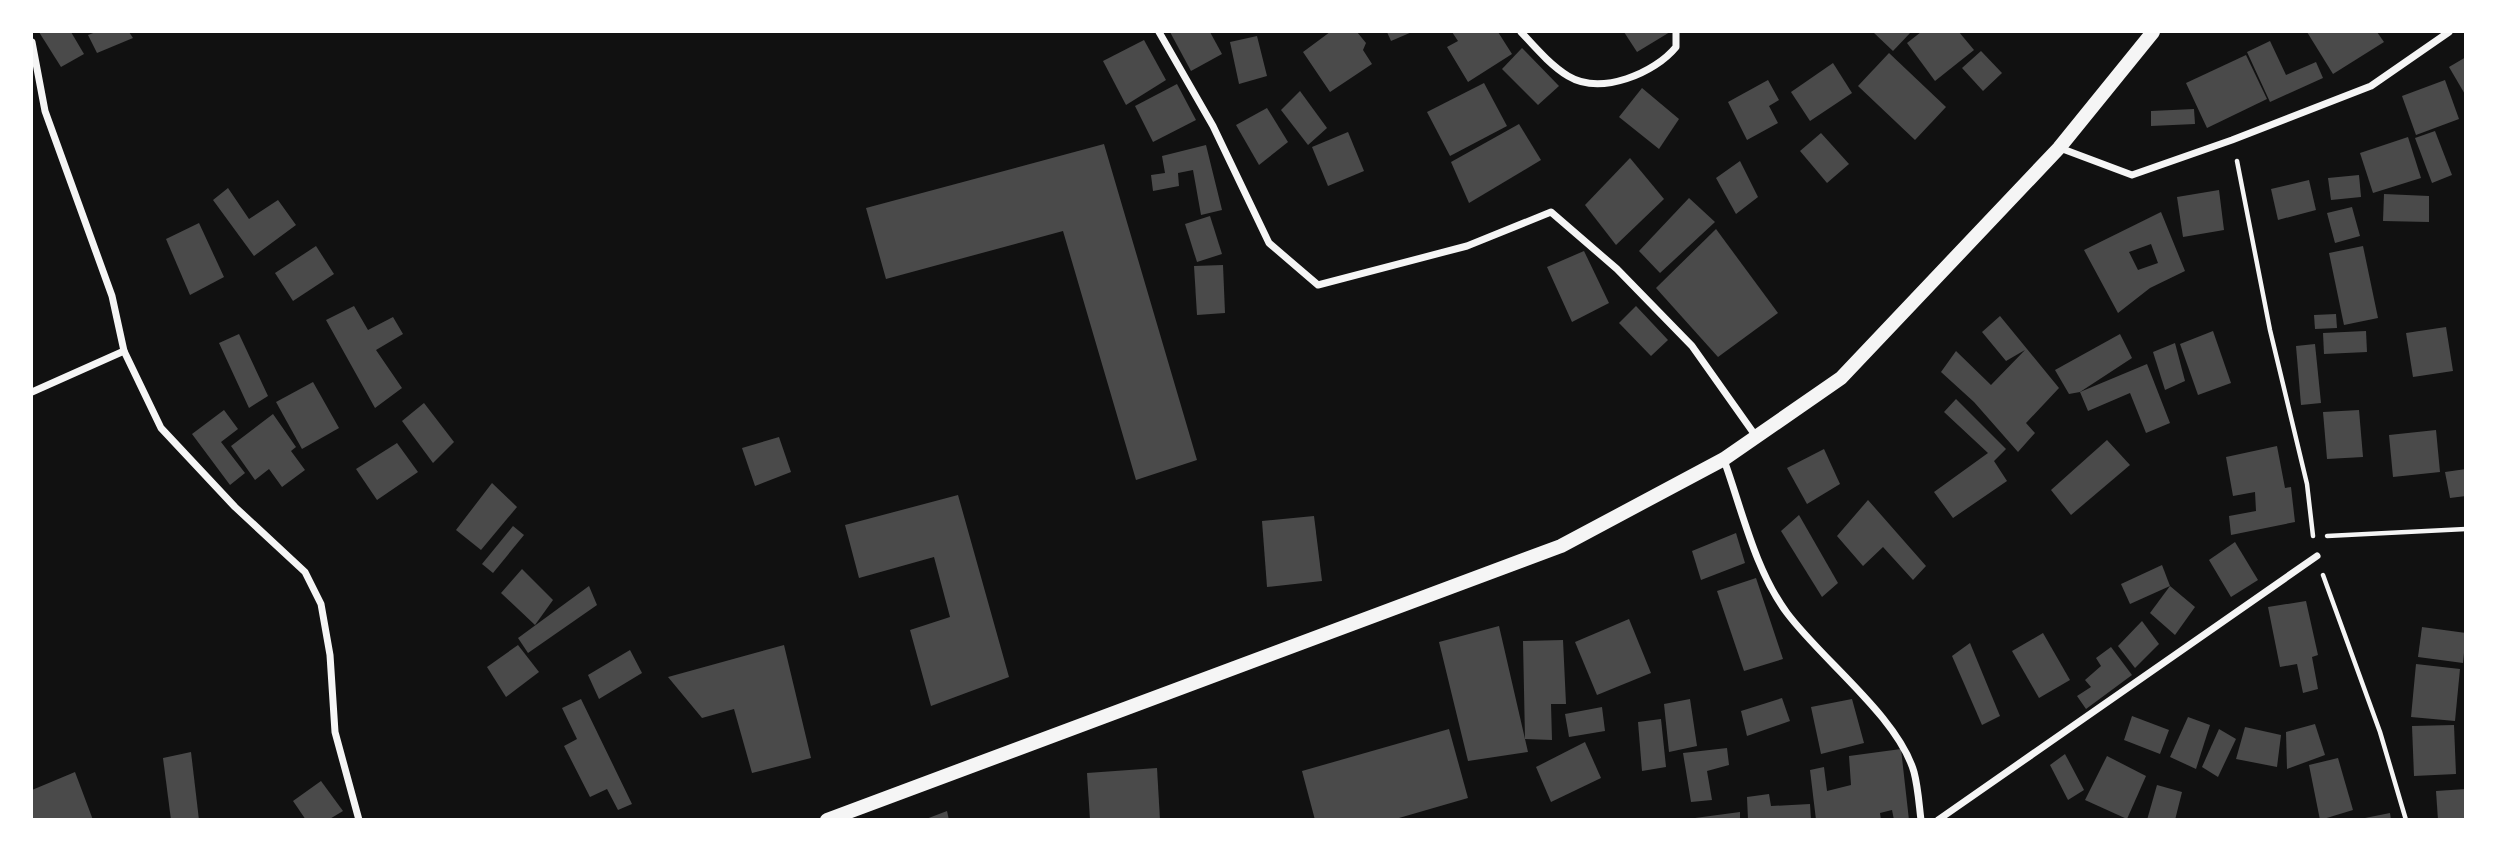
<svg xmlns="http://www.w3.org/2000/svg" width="2497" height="851" font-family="'Crimson Pro',serif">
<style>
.building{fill:#4a4a4a;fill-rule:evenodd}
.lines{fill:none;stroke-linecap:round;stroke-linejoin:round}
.path{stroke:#f5f5f5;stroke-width:4.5}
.minor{stroke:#f5f5f5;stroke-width:7}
.secondary{stroke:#f5f5f5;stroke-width:14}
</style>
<rect width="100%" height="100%" fill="#111"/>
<g class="building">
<polygon points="39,32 71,32 84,54 61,67"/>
<polygon points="96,32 129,32 133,38 97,53 88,35"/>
<polygon points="1170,32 1210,32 1222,54 1191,71"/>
<polygon points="1330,32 1357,32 1366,43 1363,50 1372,64 1330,92 1303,52"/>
<polygon points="1387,32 1412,32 1391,41"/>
<polygon points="1452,32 1498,32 1512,54 1468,82 1447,47 1458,41"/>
<polygon points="1624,32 1670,32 1637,52"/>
<polygon points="1873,32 1911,32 1893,51"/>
<polygon points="1921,32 1959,32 1974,50 1935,81 1907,43"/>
<polygon points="2307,32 2377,32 2384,42 2333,74"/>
<polygon points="1257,36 1267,76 1239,84 1230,42"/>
<polygon points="1144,40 1166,80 1126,105 1103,61"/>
<polygon points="2270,41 2286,75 2316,62 2323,78 2270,102 2247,52"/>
<polygon points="1522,48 1559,86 1538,105 1502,69"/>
<polygon points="1981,51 2002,73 1983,91 1962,68"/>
<polygon points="1889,53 1946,107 1915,140 1858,86"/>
<polygon points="2246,55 2267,99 2207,128 2186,83"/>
<polygon points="2466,57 2466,96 2449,67"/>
<polygon points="1833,63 1852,93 1810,121 1791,92"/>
<polygon points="1768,80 1779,100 1769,106 1778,123 1747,140 1728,102"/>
<polygon points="2445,80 2459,119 2416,135 2402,96"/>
<polygon points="1484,83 1507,126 1450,156 1427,112"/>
<polygon points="1177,84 1196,120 1153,142 1135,106"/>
<polygon points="1642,88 1679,119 1659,149 1619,117"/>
<polygon points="1300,91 1327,128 1308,145 1281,110"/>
<polygon points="1267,108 1288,142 1259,165 1236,125"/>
<polygon points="2194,109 2195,124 2151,126 2151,111"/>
<polygon points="1519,124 1541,160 1469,203 1451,162"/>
<polygon points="2435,131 2452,175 2432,183 2415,138"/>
<polygon points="1348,132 1364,171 1328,186 1312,147"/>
<polygon points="1821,133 1849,164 1827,183 1800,151"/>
<polygon points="2408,137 2421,178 2373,193 2360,153"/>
<polygon points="1104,144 1197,460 1136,480 1063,231 886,279 866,208"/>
<polygon points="1206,145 1222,210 1201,215 1193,170 1178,173 1179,186 1153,191 1151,175 1165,173 1162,156"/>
<polygon points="1630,158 1664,199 1616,245 1585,205"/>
<polygon points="1740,161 1758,197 1736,214 1716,178"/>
<polygon points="2359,175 2361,197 2331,200 2328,178"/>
<polygon points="2309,180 2316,210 2278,220 2271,189"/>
<polygon points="228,188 249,219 278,200 296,225 254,256 213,200"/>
<polygon points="2219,190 2224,230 2183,237 2177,197"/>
<polygon points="2384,194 2429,196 2429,222 2383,221"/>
<polygon points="1689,198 1715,222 1660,273 1639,251"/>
<polygon points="2352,207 2360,236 2335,243 2327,213"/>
<path d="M2161,212L2185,271L2150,288L2118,313L2084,250ZM2151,244L2158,263L2138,270L2129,252Z"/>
<polygon points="1210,216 1222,254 1197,262 1185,224"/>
<polygon points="199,223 224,277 190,295 166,239"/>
<polygon points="1716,229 1778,313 1718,357 1656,288"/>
<polygon points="316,246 334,274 293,301 275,273"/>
<polygon points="2363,246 2378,318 2344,325 2329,253"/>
<polygon points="1584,251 1609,303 1572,322 1547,267"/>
<polygon points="1223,265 1225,313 1197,315 1194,266"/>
<polygon points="354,306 368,330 393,317 403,334 376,350 402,388 375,408 326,320"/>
<polygon points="1636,306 1668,340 1651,356 1619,323"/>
<polygon points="2336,314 2337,328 2315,329 2314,315"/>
<polygon points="2000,316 2059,388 2026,423 2035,433 2018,452 1974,402 1941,372 1956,351 1991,385 2025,350 2006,361 1982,332"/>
<polygon points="2446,327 2453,371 2413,377 2406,333"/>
<polygon points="2213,331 2231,383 2198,395 2180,344"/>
<polygon points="2366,331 2367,352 2324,354 2323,333"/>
<polygon points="239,334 268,396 249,408 219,343"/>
<polygon points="2120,334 2132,358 2080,392 2069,394 2055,370"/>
<polygon points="2175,343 2185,381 2165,390 2153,352"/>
<polygon points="2315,344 2321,403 2301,405 2296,346"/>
<polygon points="2147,364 2170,423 2146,433 2130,393 2088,411 2080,392"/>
<polygon points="313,382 339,428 302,449 276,402"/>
<polygon points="1956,399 2006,449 1994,461 2007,481 1953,518 1934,492 1988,453 1944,412"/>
<polygon points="424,403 454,442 433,463 402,421"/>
<polygon points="224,410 238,429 221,442 245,473 230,485 192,434"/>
<polygon points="2359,410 2363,457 2327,459 2323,412"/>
<polygon points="273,414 296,447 291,451 305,470 282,487 269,469 255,480 231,446"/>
<polygon points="2436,430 2440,472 2393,477 2389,435"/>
<polygon points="779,437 791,472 755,486 742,448"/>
<polygon points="2107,440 2130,465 2071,515 2051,490"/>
<polygon points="397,443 418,472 377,500 356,469"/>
<polygon points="2277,446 2285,488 2291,487 2295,522 2231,535 2229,516 2256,511 2255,492 2233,496 2226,457"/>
<polygon points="1824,449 1840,484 1807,504 1787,468"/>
<polygon points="2466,469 2466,496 2450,498 2445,472"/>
<polygon points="492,483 517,507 481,550 456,530"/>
<polygon points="958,495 1009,677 931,706 910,630 950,617 934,557 859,578 845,525"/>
<polygon points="1868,500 1926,566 1913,580 1883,547 1863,566 1837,536"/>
<polygon points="1799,515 1838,583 1822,597 1781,531"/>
<polygon points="1314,516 1322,581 1267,587 1262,521"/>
<polygon points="513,526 524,535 493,573 482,564"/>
<polygon points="1736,533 1745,563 1701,580 1692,551"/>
<polygon points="2235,542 2258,580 2231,597 2209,560"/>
<polygon points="2162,565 2170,586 2130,604 2121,584"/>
<polygon points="522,569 553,600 535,625 501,593"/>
<polygon points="1756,578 1783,659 1744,671 1717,591"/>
<polygon points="589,586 597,605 528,653 518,638"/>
<polygon points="2170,586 2195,607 2175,635 2150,613"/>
<polygon points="2306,601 2318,655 2312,657 2318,689 2303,693 2297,664 2280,667 2268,607"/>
<polygon points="1629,619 1651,673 1597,695 1575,642"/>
<polygon points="2142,621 2159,644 2135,668 2118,646"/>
<polygon points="1499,626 1525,739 1523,641 1563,640 1566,704 1551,704 1552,740 1525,739 1528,752 1468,761 1439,642"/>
<polygon points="2422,627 2466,633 2463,663 2418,657"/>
<polygon points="2043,633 2070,680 2039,698 2012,651"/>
<polygon points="1970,643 2000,716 1982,725 1952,656"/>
<polygon points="518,645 539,672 506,697 487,667"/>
<polygon points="784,645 811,758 752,773 734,709 702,718 668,677"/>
<polygon points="2111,647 2132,675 2086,709 2077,696 2091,687 2085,680 2101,666 2096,658"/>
<polygon points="630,650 642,673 599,699 588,675"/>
<polygon points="2416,664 2460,669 2455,721 2411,717"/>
<polygon points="1782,698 1790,721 1747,736 1741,711"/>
<polygon points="581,699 632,804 618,810 607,789 590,797 564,746 577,739 562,708"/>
<polygon points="1690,699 1697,746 1669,752 1664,704"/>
<polygon points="1852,699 1864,743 1821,754 1811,707"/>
<polygon points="1602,707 1605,731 1569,737 1565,714"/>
<polygon points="2132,716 2169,730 2160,754 2124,740"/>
<polygon points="2188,717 2210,725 2196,769 2170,757"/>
<polygon points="1661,719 1666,767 1642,771 1638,722"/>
<polygon points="2315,724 2325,755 2287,769 2286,732"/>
<polygon points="2454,725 2456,774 2414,776 2412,726"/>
<polygon points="2245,727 2281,735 2277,767 2236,759"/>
<polygon points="1449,729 1468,798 1392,820 1315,820 1302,771"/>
<polygon points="2219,729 2236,739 2218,777 2202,767"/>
<polygon points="1585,742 1601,778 1551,802 1536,767"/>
<polygon points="1727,748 1729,765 1707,771 1712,800 1691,802 1683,753"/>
<polygon points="1901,749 1909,820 1894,820 1892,810 1880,813 1881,820 1816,820 1810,770 1824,767 1827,791 1851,785 1849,756"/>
<polygon points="191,752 199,820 171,820 163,758"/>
<polygon points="2065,754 2084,790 2068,800 2050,765"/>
<polygon points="2107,756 2146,776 2127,819 2085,800"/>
<polygon points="2338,758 2353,810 2320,820 2309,765"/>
<polygon points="1157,768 1160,820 1090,820 1087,773"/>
<polygon points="75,772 93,820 32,820 32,790"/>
<polygon points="321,781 343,811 328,820 306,820 293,801"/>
<polygon points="2157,785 2182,792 2175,820 2147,820"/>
<polygon points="2466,789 2466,820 2438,820 2436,791"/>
<polygon points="1769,794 1771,806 1810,804 1811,820 1748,820 1747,797"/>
<polygon points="947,811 949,820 926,820 926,819"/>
<polygon points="1740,812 1740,820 1695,820 1695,818"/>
<polygon points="2390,813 2391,820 2365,820 2365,818"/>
</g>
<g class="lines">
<g class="path">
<polyline points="2237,161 2270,330 2307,484 2313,536"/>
<polyline points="2327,536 2466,529"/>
<polyline points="2323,575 2380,732 2406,820"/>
</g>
<g class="minor">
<polyline points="1159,32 1213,126 1269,243 1318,285 1467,246 1551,212 1617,269 1692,346 1755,435"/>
<path d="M1521,32C1535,47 1550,65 1568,76C1601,96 1655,73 1676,47V32"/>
<polyline points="32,42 45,111 112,296 124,351 161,428 235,507 305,572 321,604 330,655 335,732 359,820"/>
<polyline points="2060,148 2132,175 2232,140 2371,86 2449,32"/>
<polyline points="32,392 124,351"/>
<path d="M1724,460C1742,510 1755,570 1787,613C1822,660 1898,717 1914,772C1918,787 1919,804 1921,820"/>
<polyline points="1938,820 2317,556"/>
</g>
<polyline class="secondary" points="827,820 1561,546 1724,459 1841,378 2059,148 2153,32"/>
</g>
<rect width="2497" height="851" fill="none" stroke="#ffffff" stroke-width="66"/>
</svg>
